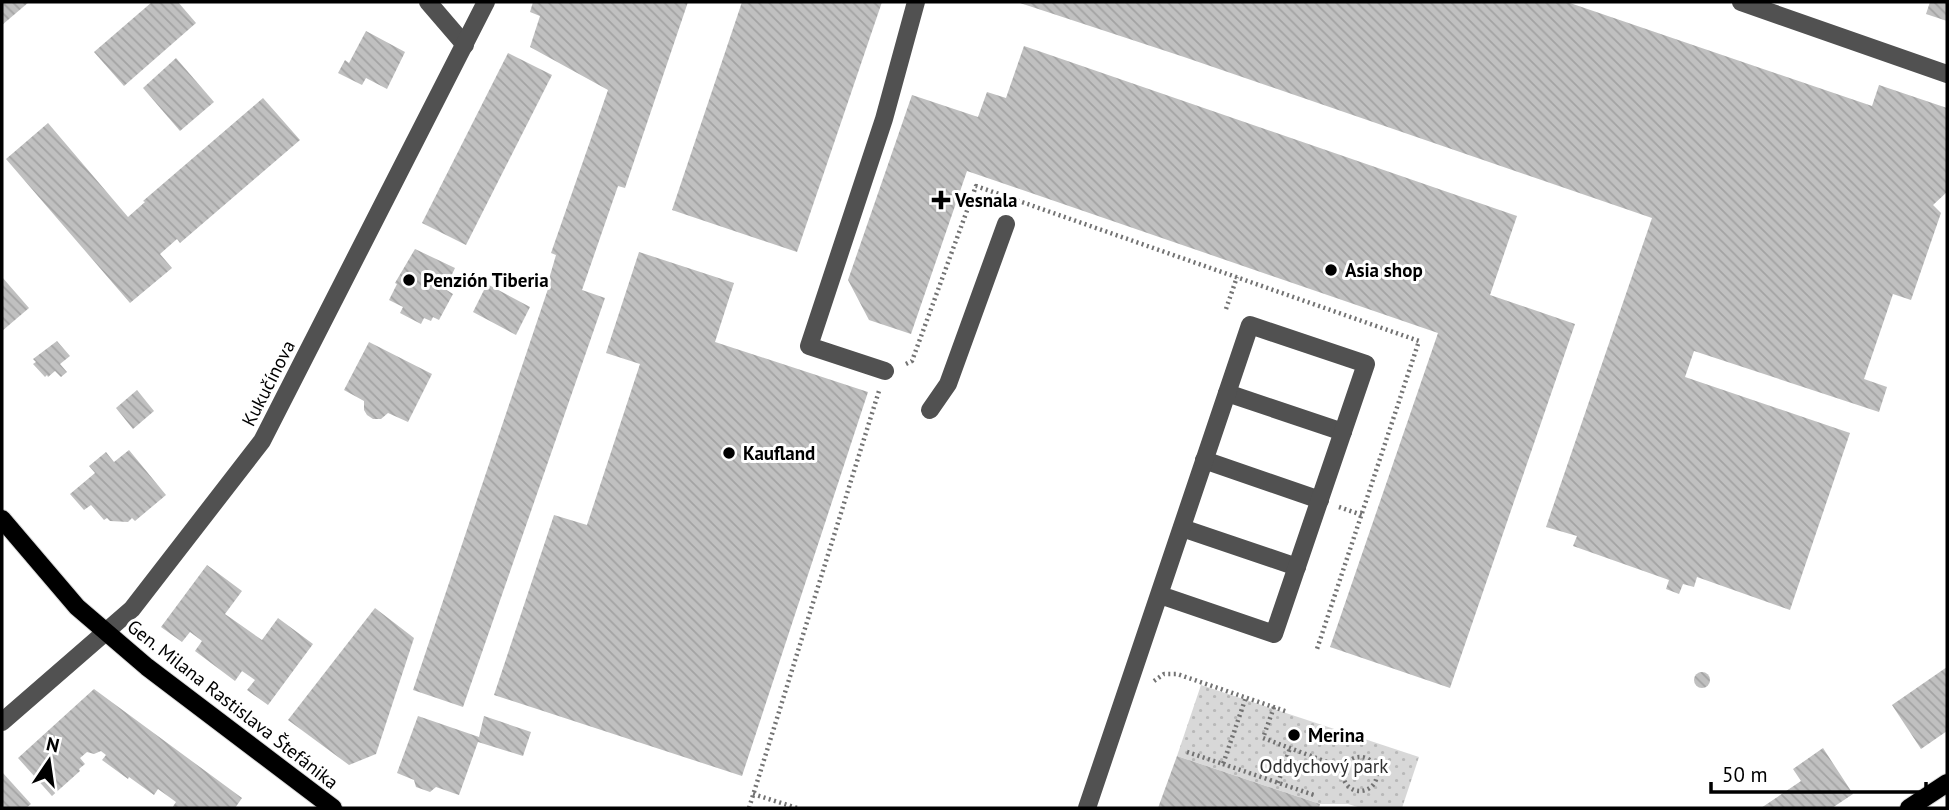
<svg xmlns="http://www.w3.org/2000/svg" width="1949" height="810" font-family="'PT Sans',sans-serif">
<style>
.park{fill:url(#park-dots)}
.building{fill:url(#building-back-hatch)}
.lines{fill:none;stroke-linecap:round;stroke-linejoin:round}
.major-casing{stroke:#dbdbdb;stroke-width:20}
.path{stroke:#737373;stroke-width:4.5;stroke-dasharray:2 3.5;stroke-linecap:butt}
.minor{stroke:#515151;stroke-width:18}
.major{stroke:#000;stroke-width:18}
.poi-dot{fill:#000;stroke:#fff;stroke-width:2.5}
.labels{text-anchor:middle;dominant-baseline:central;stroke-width:6;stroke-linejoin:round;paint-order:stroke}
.poi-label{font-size:19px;font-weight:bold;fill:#000;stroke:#fff;text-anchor:start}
.street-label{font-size:19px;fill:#000;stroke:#fff}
.park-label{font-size:19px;fill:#2f2f2f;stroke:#fff}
</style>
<defs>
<pattern id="park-dots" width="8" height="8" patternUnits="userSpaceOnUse" patternTransform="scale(1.75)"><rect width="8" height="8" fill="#d8d8d8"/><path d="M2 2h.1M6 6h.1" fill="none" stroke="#b8b8b8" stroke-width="1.8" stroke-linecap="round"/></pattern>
<pattern id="building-back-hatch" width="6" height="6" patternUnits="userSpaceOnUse" patternTransform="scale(1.75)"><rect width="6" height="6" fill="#c0c0c0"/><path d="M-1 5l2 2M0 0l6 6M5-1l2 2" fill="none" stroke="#a3a3a3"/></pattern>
</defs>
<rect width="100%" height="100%" fill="#fff"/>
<polygon class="park" points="1201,685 1419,757 1402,808 1361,808 1348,804 1320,804 1177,756"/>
<g class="building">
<polygon points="2,2 29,2 2,25"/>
<polygon points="152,2 178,2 196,23 124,86 94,52"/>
<polygon points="533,2 688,2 625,188 618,186 582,290 605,298 463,707 413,690 551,280 549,279 556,255 551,253 608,90 530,47 540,16 530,12"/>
<polygon points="742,2 882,2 797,252 672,210"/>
<polygon points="1017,2 1567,2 1872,106 1879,85 1947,108 1947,192 1933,205 1941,213 1911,300 1893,294 1864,379 1887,387 1879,412 1694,351 1685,377 1850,433 1790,610 1697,577 1694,587 1683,584 1679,594 1666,589 1669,580 1573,546 1577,536 1546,527 1652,218 1184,57"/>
<polygon points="1930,2 1947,2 1947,21 1926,14"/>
<polygon points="366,31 405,52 387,89 366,78 362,85 338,73 345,60 349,63"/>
<polygon points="1024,46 1517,216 1490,295 1575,324 1450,688 1330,647 1438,333 967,171 911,334 869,320 848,280 912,95 978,117 987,92 1006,98"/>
<polygon points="508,53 552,75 466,245 422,223"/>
<polygon points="176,58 214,102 180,131 143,88"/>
<polygon points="263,98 300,140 180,243 177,239 160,254 172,268 130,303 6,159 48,123 128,217 145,202 143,201"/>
<polygon points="415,249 455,268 445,289 453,294 439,320 433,317 431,321 424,318 421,324 400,313 403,307 389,300 397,284 395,283"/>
<polygon points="639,252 734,283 715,342 868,392 742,776 494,695 554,515 587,525 640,364 606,353"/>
<polygon points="2,277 29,308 2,331"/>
<polygon points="487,284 530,307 516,335 473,312"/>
<polygon points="57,341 70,356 60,364 67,372 61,377 55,371 48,377 47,375 45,377 33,364 36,362 33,359"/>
<polygon points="369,342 432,374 408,422 388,413 381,419 373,419 367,415 364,410 364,401 344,390"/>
<polygon points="137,390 154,411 133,429 116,408"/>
<polygon points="129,450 166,495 135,521 132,518 128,522 110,521 107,518 104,520 91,505 84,510 70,494 95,473 89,466 106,452 114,462"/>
<polygon points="207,565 242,591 225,614 262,640 278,618 313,644 268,705 247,690 255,680 242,671 235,681 195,651 202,641 190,632 182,642 161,627"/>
<polygon points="375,608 414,638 376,754 349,765 288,720"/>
<polygon points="1947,667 1947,731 1921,749 1892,705"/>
<circle cx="1702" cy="680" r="8"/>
<polygon points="94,689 242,798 235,808 172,808 176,802 158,789 154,795 129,777 128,779 102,760 106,755 101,751 94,754 87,752 80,758 85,764 79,769 80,771 52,796 18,758"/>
<polygon points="418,716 479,737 484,716 531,732 523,756 478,742 459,795 436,787 430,792 416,787 414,780 397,773"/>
<polygon points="1823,748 1853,794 1832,808 1761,808 1801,781 1793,769"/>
<polygon points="1177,756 1320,804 1319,808 1158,808"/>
<polygon points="2,772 31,804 26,808 2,808"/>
</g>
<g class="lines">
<defs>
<g id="major">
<polyline points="2,519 77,607 147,667 333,808"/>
<polyline points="1909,808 1947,783"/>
</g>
</defs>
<use href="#major" class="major-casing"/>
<g class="path">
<polyline points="1226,309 1237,277"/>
<polyline points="906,364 912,361 976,186 1419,341 1317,649"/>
<polyline points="1339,507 1362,515"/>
<polyline points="1154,681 1164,674 1177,674 1288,712"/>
<polyline points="1274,707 1263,738 1343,768"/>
<polyline points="1187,752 1223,764 1246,697"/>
<circle cx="1360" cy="774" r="17"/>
<polyline points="1223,764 1314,795"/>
<polyline points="1278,783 1290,748"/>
<polyline points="753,794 797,808"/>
<polyline points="749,808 879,391"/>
</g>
<g class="minor">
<polyline points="428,2 465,45"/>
<polyline points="1741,2 1947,74"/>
<polyline points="885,371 809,346 884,119 916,2"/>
<polyline points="1227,393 1343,432"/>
<polyline points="930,410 948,384 1006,224"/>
<polyline points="1204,460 1320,500"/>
<polyline points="1182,528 1297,567"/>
<polyline points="2,722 132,609 262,441 486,2"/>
<polyline points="1087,808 1250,325 1366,364 1274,634 1160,595"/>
</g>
<use href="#major" class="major"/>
</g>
<g class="poi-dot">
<path d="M937.5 189.5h7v7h7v7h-7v7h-7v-7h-7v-7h7z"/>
<circle cx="1331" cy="270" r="7"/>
<circle cx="409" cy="280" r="7"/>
<circle cx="729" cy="453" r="7"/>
<circle cx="1294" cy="735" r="7"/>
</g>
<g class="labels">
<g class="poi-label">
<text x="955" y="200">Vesnala</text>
<text x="1345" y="270">Asia shop</text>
<text x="423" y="280">Penzión Tiberia</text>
<text x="743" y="453">Kaufland</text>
<text x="1308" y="735">Merina</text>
</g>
<g class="street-label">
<text transform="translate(268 383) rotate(-63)">Kukučínova</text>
<text transform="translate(233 704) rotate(38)">Gen. Milana Rastislava Štefánika</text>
</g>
<g class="park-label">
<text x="1324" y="766">Oddychový park</text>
</g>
</g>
<rect width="1949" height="810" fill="none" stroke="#000000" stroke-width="7"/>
<g transform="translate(49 761) rotate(13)" stroke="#ffffff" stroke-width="5" paint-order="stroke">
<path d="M0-5L12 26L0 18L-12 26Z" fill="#000000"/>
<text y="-10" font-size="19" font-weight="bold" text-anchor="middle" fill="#000000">N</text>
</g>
<path d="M1711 782v10h215v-10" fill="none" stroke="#000000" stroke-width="3.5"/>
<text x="1722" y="782" font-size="21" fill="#000000" stroke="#ffffff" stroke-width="5" paint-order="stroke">50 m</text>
</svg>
